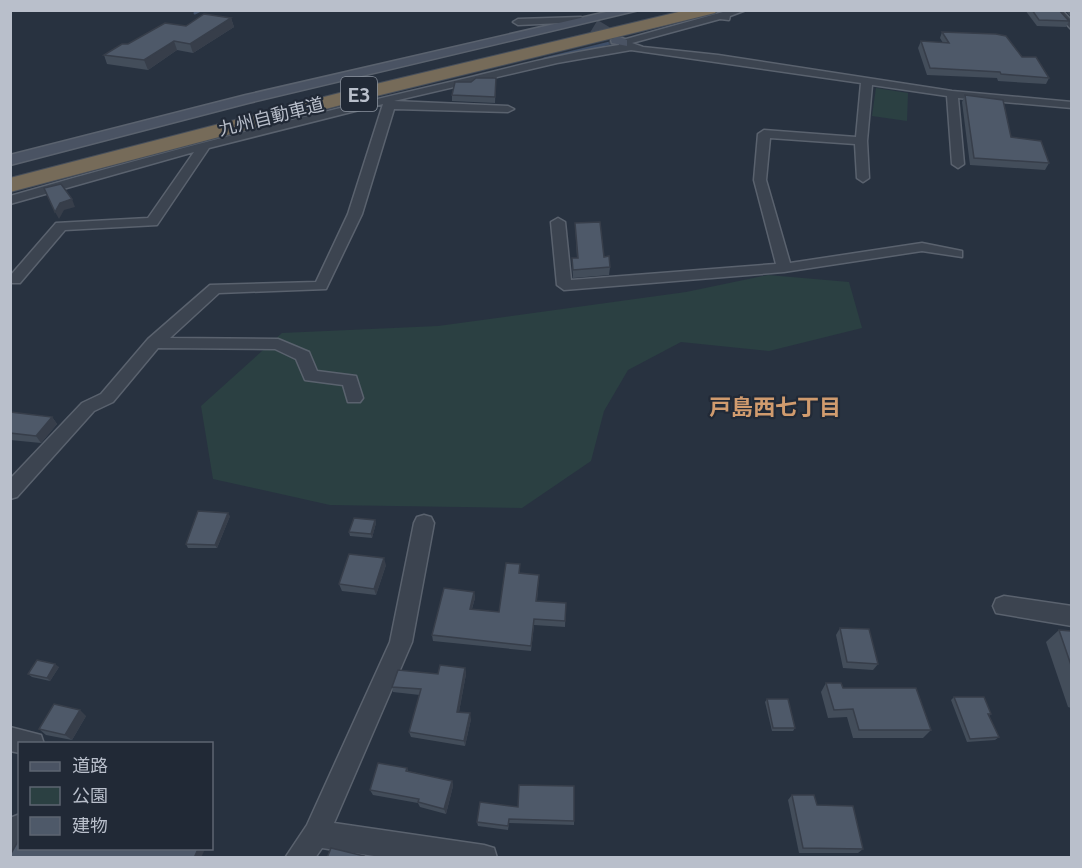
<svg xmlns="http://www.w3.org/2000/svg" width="1082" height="868" font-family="Ubuntu,'Noto Sans JP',sans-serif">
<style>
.green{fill:#2b4042}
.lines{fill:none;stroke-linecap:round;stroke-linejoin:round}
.stream{stroke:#3f4f68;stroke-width:3}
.secondary-tunnel{stroke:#3e4755;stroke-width:14;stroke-dasharray:14 7;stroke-linecap:butt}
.street-casing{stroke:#5a626e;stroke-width:3}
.secondary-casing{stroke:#5a626e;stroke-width:3}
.highway-casing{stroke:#474f5b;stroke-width:2}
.street{fill:#3c4450;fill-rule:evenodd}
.secondary{fill:#4a5363;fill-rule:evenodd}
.highway{fill:#766b59;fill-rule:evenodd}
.wall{fill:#434d5a}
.shaded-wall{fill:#373e4a}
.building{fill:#4e5969;stroke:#373e4a;stroke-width:1.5}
.labels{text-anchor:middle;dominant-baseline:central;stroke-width:4.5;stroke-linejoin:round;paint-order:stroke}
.far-street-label{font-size:18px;fill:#b9bfcb;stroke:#212936}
.shield{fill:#212936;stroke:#8b929e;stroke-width:1.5}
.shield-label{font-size:20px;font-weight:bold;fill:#b9bfcb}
.neighbourhood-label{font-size:22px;font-weight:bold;fill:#d09b6e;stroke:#212936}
</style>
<rect width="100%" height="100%" fill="#283240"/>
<g class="green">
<polygon points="876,88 908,93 907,121 872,116"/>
<polygon points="768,275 849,282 862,328 769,351 681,342 628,370 604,411 591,461 522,508 330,505 213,479 201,406 282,333 438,326 686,292"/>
</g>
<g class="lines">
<g class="stream">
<polyline points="195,13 201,10"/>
<polyline points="544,59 610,43"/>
</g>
<polyline class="secondary-tunnel" points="594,26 617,40"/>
<defs>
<g id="street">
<path d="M730,10H746L730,16L729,20L720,19L632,43L643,47L718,55L952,91L1072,102V108L958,98L964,164L958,168L952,164L947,96L872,85L867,141L869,178L863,182L857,178L855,144L770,138L766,180L790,263L922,243L962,251V257L922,251L784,272L564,290L557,285L551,222L558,218L565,222L571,280L776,264L754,180L758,134L764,130L856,137L861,83L631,50L557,63L394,101L508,106L514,109L508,112L394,109L362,214L326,289L219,293L170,338L278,339L309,352L317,371L356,376L363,398L360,402H348L343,385L305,380L296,359L275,349L158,348L113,402L94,411L17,497L10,499V479L82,403L101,394L148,339L210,285L316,282L348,214L383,104L209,148L157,225L65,230L20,283H10V276L56,223L148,218L194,152L10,204V196C152,155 294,118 437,85C498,71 558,54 619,45V41Z"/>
<polygon points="1053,10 1062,10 1072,21 1072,30"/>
<polygon points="581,17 586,20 584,22 518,25 513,22 518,19"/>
<polygon points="424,515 431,517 434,523 412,642 334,823 484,845 494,848 497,858 387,858 322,848 315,858 285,858 307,825 390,642 414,523 417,517"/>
<polygon points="1004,596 1072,606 1072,626 996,613 993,606 996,599"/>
<polygon points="10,727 41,735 44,744 20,744 20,753 10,751"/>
<polygon points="20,814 20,848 22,848 19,853 10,857 10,818"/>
</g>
<g id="secondary">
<polygon points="615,10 639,10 248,103 10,165 10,155 246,95"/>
<polygon points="617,36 627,40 627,46 612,43 611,40"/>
</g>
<polygon id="highway" points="687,10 717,10 715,13 360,100 10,192 10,178 355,89"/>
</defs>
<use href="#street" class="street-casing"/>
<use href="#secondary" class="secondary-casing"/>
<use href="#highway" class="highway-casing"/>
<use href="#street" class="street"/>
<use href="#secondary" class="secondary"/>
<use href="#highway" class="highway"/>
</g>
<g class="wall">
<polygon points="1025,10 1059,10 1069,21 1066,27 1037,26"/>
<polygon points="1071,10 1071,17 1066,11"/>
<polygon points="231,18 234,27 193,53 177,50 148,70 107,64 104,55 128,44 186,26"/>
<polygon points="942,32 1022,57 1049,78 1046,84 998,81 997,78 927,75 918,48 921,41 943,43 940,38"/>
<polygon points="496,78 495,103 452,101 452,95 471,82"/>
<polygon points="965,95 1011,137 1049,163 1045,170 970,165 962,102"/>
<polygon points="575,223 604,257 610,267 609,275 573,278 572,258 577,258"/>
<polygon points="10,412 52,417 57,424 41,443 10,440"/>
<polygon points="230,516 217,548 188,548 186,544"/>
<polygon points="375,520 376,523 372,538 350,536 349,532"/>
<polygon points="520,564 520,573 539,575 537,601 566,603 565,627 534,625 531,651 433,641 432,635 474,592 475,598 472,609 499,612"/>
<polygon points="386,565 376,595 342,591 339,584"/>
<polygon points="840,628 878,664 873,670 843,668 836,635"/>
<polygon points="1059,630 1071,631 1071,708 1068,707 1046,642"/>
<polygon points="59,667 50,681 32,677 28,674"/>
<polygon points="465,668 466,674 459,712 471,719 465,746 411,737 409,732 420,695 393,692 392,687 438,674"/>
<polygon points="826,683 843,688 931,730 923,738 853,738 847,717 828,718 821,692"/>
<polygon points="954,697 991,714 989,716 999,737 995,740 967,742 951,700"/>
<polygon points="767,699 795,728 793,731 772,731 765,702"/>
<polygon points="86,716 72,740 46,735 39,729"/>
<polygon points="407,768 408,771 452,781 453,786 446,814 420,807 418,803 373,795 370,790"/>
<polygon points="792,795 817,805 863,849 858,853 799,853 788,800"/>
<polygon points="518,807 574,821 574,825 509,823 508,830 478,826 477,822"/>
</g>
<g class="shaded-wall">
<polygon points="231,18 234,27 193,53 190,44"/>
<polygon points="174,41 177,50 148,70 144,60"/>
<polygon points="72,199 75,207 64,210 59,219 55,212 60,203"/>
<polygon points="52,417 57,424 41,443 36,436"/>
<polygon points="228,513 230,516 217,548 215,545"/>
<polygon points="375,520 376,523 372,538 371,534"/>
<polygon points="384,558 386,565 376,595 374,589"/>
<polygon points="474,592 475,598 470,615 470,609"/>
<polygon points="55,664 59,667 50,681 47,678"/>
<polygon points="465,668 466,674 458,717 457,712"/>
<polygon points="80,710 86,716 72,740 65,735"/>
<polygon points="470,713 471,719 465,746 464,741"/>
<polygon points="452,781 453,786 446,814 444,809"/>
<polygon points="198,849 205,849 201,858 194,858"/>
</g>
<g class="building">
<polygon points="1032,10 1059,10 1069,21 1039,20"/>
<polygon points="204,14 231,18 190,44 174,41 144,60 104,55 122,44 128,44 165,23 186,26"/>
<polygon points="942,32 996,34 1006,36 1022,57 1036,57 1049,78 1001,74 1000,72 930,68 921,41 949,43"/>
<polygon points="476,78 496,78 495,97 452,95 455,82 471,82"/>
<polygon points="965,95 1003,100 1011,137 1041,141 1049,163 974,158"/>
<polygon points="61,184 72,199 60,203 55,212 44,188"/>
<polygon points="600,222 604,257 609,256 610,267 573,270 572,258 578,258 575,223"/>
<polygon points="10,412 52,417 36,436 10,433"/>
<polygon points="198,511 228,513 215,545 186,544"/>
<polygon points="354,518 375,520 371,534 349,532"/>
<polygon points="349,554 384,558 374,589 339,584"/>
<polygon points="506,563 520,564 519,573 539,575 536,601 566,603 565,621 534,619 531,646 432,635 444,588 474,592 470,609 499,612"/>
<polygon points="840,628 869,629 878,664 847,662"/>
<polygon points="1059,630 1071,631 1071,665"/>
<polygon points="37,660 55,664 47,678 28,674"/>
<polygon points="440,665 465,668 457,712 470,713 464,741 409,732 421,689 392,687 398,670 438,674"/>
<polygon points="826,683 841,683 843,688 916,688 931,730 859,730 853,709 834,710"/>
<polygon points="954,697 984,697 991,714 988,714 999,737 970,739"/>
<polygon points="767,699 788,699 795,728 773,728"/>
<polygon points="54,704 80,710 65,735 39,729"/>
<polygon points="378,763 407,768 406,771 452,781 444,809 418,802 419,799 370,790"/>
<polygon points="519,785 574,786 574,821 509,819 508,826 477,822 480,802 518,807"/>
<polygon points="792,795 814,795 817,805 853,806 863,849 803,848"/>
<polygon points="20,838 20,849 198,849 194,858 10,858 10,855"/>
<polygon points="331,848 364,856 363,858 327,858"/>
</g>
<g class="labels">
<g class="far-street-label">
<text transform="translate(271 116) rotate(-14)">九州自動車道</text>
</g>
<rect class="shield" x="341" y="77" width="36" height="34" rx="4.5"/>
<g class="shield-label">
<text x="359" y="94">E3</text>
</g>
<g class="neighbourhood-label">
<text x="775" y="406">戸島西七丁目</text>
</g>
</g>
<rect width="1082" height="868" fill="none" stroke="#b9bfcb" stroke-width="24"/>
<rect x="18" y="742" width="195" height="108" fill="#212936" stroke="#5e6572" stroke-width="1.5"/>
<rect x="30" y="762" width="30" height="9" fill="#4a5363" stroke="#5e6572" stroke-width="1.5"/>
<text x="72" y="772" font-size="18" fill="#b9bfcb">道路</text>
<rect x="30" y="787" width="30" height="18" fill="#2b4042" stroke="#5e6572" stroke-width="1.5"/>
<text x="72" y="802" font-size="18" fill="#b9bfcb">公園</text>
<rect x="30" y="817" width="30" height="18" fill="#4e5969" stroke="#5e6572" stroke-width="1.5"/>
<text x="72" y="832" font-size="18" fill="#b9bfcb">建物</text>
</svg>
